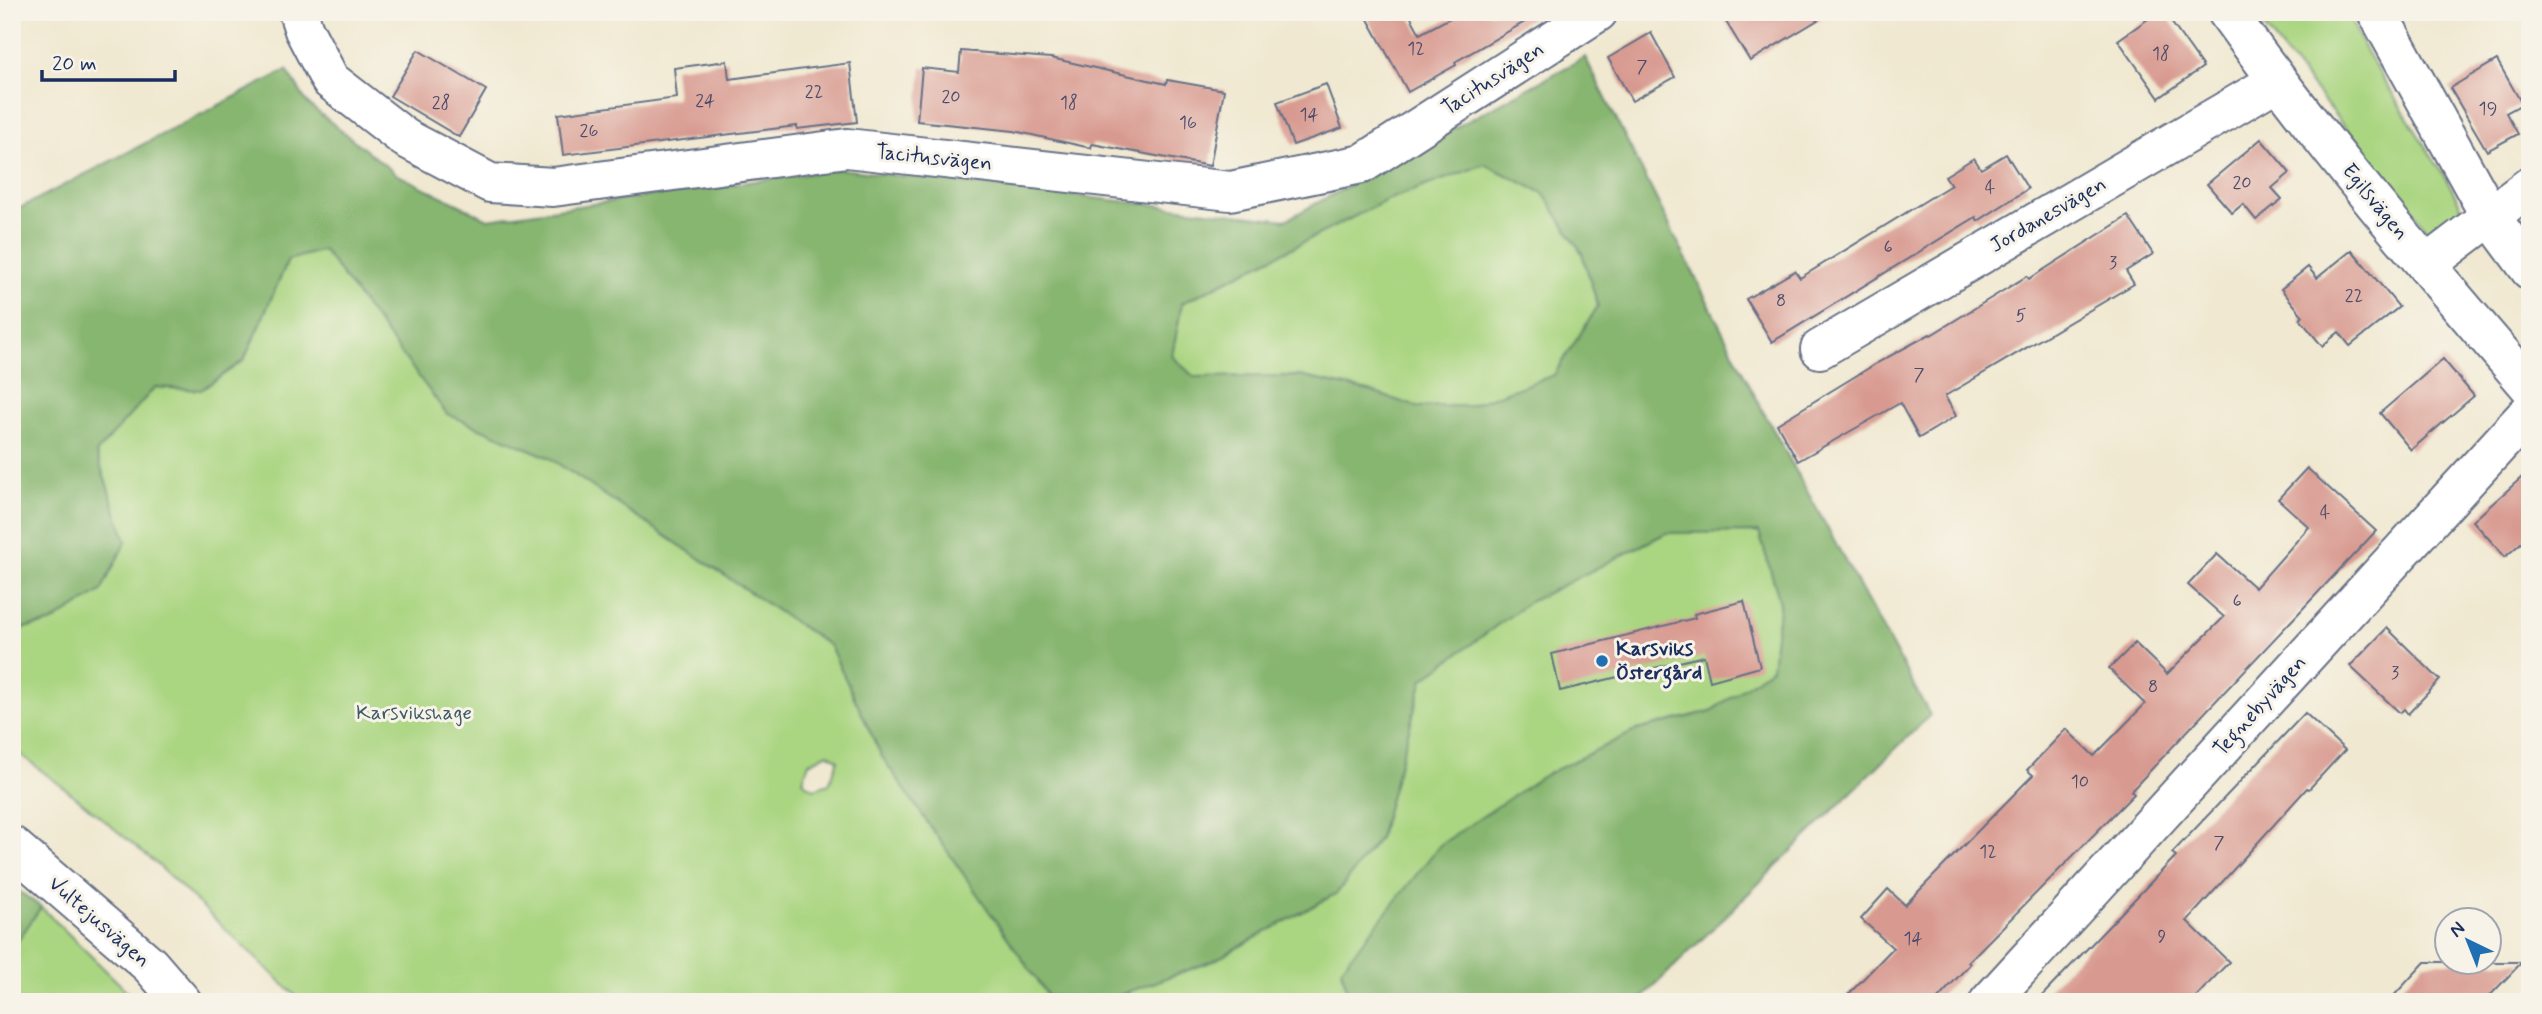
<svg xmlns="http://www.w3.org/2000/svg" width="2542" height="1014" font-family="Mynerve,sans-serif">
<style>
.green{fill:#aad581;stroke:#628270;stroke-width:2;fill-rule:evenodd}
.forest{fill:#87b66f;stroke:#517266;stroke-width:2;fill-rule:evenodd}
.building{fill:#d89a90}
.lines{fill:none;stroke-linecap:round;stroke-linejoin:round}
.minor-casing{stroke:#667086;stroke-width:42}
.minor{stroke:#fff;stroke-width:38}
.poi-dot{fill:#1f6fb2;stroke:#f7f3e8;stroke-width:2.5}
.labels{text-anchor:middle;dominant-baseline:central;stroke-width:6;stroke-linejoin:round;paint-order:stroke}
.number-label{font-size:18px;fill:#4a4a6a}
.street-label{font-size:21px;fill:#1b2f5e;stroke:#f7f3e8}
.poi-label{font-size:21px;font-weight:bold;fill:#1b2f5e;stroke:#f7f3e8;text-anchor:start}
.park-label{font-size:21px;fill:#3f5867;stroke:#f7f3e8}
</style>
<rect width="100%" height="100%" fill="#f7f3e8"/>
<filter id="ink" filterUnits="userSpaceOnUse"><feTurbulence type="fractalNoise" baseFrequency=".0143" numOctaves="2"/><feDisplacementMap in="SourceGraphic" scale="14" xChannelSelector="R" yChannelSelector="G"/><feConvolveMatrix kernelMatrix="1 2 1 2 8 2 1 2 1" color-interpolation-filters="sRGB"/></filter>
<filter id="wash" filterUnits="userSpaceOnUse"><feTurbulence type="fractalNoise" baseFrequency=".00686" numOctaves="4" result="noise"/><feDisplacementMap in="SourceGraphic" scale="28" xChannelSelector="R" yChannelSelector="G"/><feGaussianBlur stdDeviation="1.57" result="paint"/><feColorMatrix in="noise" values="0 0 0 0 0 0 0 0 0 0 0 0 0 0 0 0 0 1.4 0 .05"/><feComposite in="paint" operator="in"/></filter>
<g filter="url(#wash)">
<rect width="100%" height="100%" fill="#f0e8d0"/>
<g class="green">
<polygon points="2252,12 2347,12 2365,50 2452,189 2463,210 2433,237"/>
<polygon points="1485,164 1543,193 1582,253 1598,306 1555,375 1468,406 1417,407 1369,391 1300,376 1194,377 1172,356 1182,303 1387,200"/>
<path d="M323,250L447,414L548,457L831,646L882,757L1111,998L1213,961L1337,893L1379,838L1423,679L1529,602L1666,533L1759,532L1780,602L1772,668L1711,711L1637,730L1341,969L1351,1002H302L157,864L76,797L12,748V630L50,623L101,591L126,541L96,453L155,387L201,390L244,360L288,260ZM828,753L838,760L829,784L815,789L807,785L803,780L809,763Z"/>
<polygon points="41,907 138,1002 12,1002 12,949"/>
</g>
<g class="forest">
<path d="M1585,57L1758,402L1930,715L1638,1002H1351L1341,969L1440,845L1541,777L1637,730L1711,711L1772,668L1780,602L1759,532L1666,533L1529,602L1423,679L1379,838L1337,893L1213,961L1111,998L1048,996L882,757L830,646L548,457L447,414L323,250L288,260L244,360L201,390L155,387L96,453L126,541L101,591L50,623L12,630V212L287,70L308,104L396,174L488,219L840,169L1286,220ZM1485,164L1543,193L1582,253L1598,306L1554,375L1468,406L1417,407L1369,391L1300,376L1194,377L1172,356L1182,303L1387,200Z"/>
<polygon points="12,886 41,907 12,949"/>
</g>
<g id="blocks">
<g class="building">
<polygon points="1364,12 1408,12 1420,34 1461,12 1542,12 1455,62 1456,65 1408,92"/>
<polygon points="1720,12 1831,12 1750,61"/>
<polygon points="2158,12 2164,12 2203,67 2159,98 2118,40"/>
<polygon points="1651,33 1675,77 1632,101 1608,58"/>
<polygon points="418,50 486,90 459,137 390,96"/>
<polygon points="961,51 1051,58 1166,84 1167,80 1224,90 1210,166 1092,144 1091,148 1014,131 917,121 922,68 959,72"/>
<polygon points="2497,60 2522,104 2506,113 2518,134 2487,151 2450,88"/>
<polygon points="727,61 729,79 850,63 857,122 797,129 797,126 563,155 558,114 677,98 674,68"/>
<polygon points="1326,84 1342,128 1293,145 1277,102"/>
<polygon points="2261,139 2290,173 2272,188 2282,199 2256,220 2243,204 2232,213 2207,184"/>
<polygon points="2006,154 2028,189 1978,221 1976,217 1772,342 1746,299 1795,271 1800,278 1951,185 1945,176 1974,158 1981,169"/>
<polygon points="2128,216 2153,254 2126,271 2134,284 1945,396 1956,416 1919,438 1900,403 1798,461 1777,424 1877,363 1930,334 1931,335 2027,276 2029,279"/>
<polygon points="2352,250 2399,307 2350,346 2339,332 2322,346 2300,319 2303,316 2281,289 2308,267 2317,278"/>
<polygon points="2443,359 2474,396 2411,450 2380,413"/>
<polygon points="2307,468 2376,531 2131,791 2134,794 1968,962 1970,964 1935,1002 1841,1002 1893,948 1861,919 1888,889 1905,905 2033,775 2027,770 2066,729 2094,756 2145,704 2109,669 2135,643 2167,674 2224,617 2188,585 2217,554 2255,588 2309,527 2278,499"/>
<polygon points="2530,470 2530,535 2505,557 2473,521"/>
<polygon points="1744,601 1760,667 1710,681 1704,656 1560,691 1552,654 1695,618 1694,614"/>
<polygon points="2387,628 2440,680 2408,714 2404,709 2400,713 2350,666"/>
<polygon points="2305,713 2345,750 2309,789 2307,788 2187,921 2229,962 2191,1002 2036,1002 2176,856 2172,853"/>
<polygon points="2425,962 2522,962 2484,1002 2388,1002"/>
</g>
</g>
</g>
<g filter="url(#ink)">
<use href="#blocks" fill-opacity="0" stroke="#667086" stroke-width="2"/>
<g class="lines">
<defs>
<g id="minor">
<polyline points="298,12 304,30 330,80 405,138 490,183 553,187 847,148 1230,191 1362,164 1598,12"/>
<path d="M2227,12C2321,143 2425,265 2530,387"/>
<polyline points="2377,12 2490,216 2530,270"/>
<polyline points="2426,265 2530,186"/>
<polyline points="1820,349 2277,81"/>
<polyline points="12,846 150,965 182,1002"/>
<polyline points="1989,1002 2530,411"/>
</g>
</defs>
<use href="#minor" class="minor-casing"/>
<use href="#minor" class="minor"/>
</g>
</g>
<circle class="poi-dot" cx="1602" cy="661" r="7"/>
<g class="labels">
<g class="number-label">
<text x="1416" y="49">12</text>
<text x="2161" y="54">18</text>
<text x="1642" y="67">7</text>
<text x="814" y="92">22</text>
<text x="951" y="97">20</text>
<text x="705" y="101">24</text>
<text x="441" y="103">28</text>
<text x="1069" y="103">18</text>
<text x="2488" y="109">19</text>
<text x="1309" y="115">14</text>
<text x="1188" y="123">16</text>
<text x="589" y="131">26</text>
<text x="2242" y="183">20</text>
<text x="1990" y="188">4</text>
<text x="1888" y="247">6</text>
<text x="2113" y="263">3</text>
<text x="2354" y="296">22</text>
<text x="1781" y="301">8</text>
<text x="2021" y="316">5</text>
<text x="1919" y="375">7</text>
<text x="2325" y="513">4</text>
<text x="2237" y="601">6</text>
<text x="2395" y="673">3</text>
<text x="2153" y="687">8</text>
<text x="2080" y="782">10</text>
<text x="2219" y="843">7</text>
<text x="1988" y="852">12</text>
<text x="2162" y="937">9</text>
<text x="1913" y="939">14</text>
</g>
<g class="street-label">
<text transform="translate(1493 79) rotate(-33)">Tacitusvägen</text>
<text transform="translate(934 158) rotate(6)">Tacitusvägen</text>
<text transform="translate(2375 202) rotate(51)">Egilsvägen</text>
<text transform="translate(2048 215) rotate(-30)">Jordanesvägen</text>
<text transform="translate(2260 706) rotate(-48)">Tegnebyvägen</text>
<text transform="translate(99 922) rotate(41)">Vultejusvägen</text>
</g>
<g class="poi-label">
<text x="1616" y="649">Karsviks<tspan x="1616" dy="24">Östergård</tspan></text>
</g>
<g class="park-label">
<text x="414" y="713">Karsvikshage</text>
</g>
</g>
<rect width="2542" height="1014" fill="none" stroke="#f7f3e8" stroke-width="42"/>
<g transform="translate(2468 941) rotate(317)"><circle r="33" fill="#f7f3e8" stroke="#9fa5b1" stroke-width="2"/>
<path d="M0-5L12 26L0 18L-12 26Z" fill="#1f6fb2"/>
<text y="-10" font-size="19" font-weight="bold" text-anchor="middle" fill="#1b2f5e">N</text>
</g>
<path d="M42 70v10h133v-10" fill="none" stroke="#1b2f5e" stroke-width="3.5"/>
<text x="52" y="70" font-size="21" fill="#1b2f5e" stroke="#f7f3e8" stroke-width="5" paint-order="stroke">20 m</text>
</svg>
